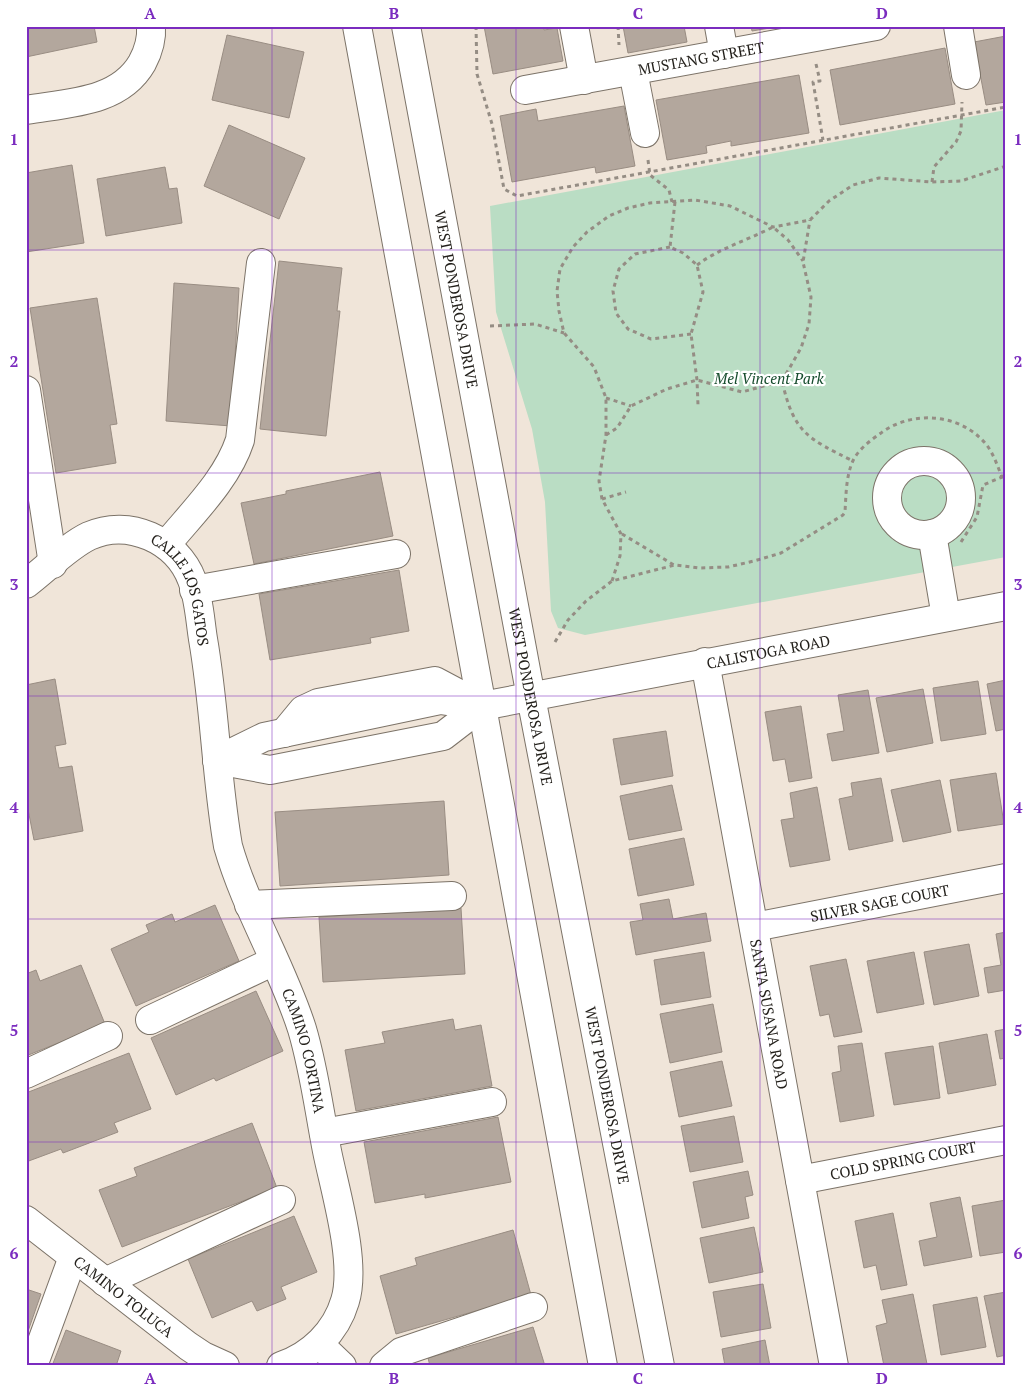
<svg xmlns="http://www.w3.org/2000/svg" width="1032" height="1392" font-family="'PT Serif',serif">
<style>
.green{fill:#baddc4}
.building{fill:#b3a79d;stroke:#998d83}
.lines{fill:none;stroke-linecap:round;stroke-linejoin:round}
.minor-casing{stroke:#7c7368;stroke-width:30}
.major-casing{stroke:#7c7368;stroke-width:30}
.path{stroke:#958d84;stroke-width:3;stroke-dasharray:4 4;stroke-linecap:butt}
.minor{stroke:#fff;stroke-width:28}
.major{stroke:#fff;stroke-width:28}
.grid{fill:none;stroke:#7b2cbf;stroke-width:1;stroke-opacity:0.55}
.labels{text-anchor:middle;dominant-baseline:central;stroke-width:4.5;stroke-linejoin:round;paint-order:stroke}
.street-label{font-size:15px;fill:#221f1a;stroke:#fff}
.park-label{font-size:15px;font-style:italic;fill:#164c2d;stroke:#fff}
.neatline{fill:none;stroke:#7b2cbf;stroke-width:2}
.grid-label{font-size:16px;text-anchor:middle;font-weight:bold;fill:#7b2cbf}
</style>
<rect width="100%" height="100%" fill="#f0e5d9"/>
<polygon class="green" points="1006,110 1006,557 585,635 558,628 551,611 545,502 532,429 496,312 490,206"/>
<g class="building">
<polygon points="26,26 94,26 97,42 26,57"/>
<polygon points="484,26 544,26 544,30 557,28 563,61 493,74"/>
<polygon points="623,26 684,26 687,42 628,53"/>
<polygon points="751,26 782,26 752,31"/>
<polygon points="227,35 304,52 289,118 212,100"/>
<polygon points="1006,36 1006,102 986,105 974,42"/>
<polygon points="945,48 955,104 840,125 830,70"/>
<polygon points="799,75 809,133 731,146 731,141 706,146 707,153 667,160 656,100"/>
<polygon points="624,106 635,166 596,173 595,167 512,182 500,116 536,109 538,121"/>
<polygon points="229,125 305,158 279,219 204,186"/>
<polygon points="72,165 84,243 26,252 26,173"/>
<polygon points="165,167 169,189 177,188 182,223 106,236 97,179"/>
<polygon points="279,261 342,268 337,311 340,311 326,436 260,429"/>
<polygon points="174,283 239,288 231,426 166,421"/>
<polygon points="97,298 117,424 110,425 116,463 56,473 30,308"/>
<polygon points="380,472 393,536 254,564 241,503 286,494 286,491"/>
<polygon points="399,570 409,631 370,638 371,643 270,660 259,594"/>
<polygon points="55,679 66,744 55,746 59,768 72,766 83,831 34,840 26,799 26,685"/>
<polygon points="1006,680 1006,729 996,731 987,684"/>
<polygon points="978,681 986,734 941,741 933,688"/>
<polygon points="923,689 933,743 887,752 876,698"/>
<polygon points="868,690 879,753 832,761 827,734 844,731 838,695"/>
<polygon points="801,706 812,778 789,782 785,759 773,761 765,712"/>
<polygon points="666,731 673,776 621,785 613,739"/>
<polygon points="996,773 1004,824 958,831 950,780"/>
<polygon points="881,778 893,841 849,850 839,799 853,796 851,783"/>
<polygon points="940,780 951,832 903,842 891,790"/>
<polygon points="672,785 682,830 629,840 620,796"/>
<polygon points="817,787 830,860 790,867 781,820 794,818 790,793"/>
<polygon points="444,801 449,875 280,886 275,812"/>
<polygon points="684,838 694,885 638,896 629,849"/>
<polygon points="669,899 673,919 706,913 711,941 636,955 630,922 643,920 640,904"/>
<polygon points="215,905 239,961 136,1006 111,949 149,932 146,925 172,914 175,922"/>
<polygon points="461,908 465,974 323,982 319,917"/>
<polygon points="1006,932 1006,990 988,993 984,968 1001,965 996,934"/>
<polygon points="969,944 979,996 934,1005 924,952"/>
<polygon points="704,952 711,997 661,1005 654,960"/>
<polygon points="914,952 924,1004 877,1013 867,961"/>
<polygon points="846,959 862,1032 834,1037 829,1014 820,1016 810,966"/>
<polygon points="81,965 105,1024 26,1056 26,974 36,970 40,981"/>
<polygon points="256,991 283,1051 216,1081 214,1078 176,1095 151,1038"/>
<polygon points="713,1004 722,1052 670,1063 660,1014"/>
<polygon points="453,1019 455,1030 481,1025 492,1086 356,1111 345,1050 385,1043 382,1032"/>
<polygon points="1006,1029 1006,1058 1000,1059 995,1031"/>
<polygon points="987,1034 996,1085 948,1094 939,1043"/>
<polygon points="862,1043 874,1116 840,1122 832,1073 841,1071 838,1046"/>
<polygon points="933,1046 940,1098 894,1105 885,1053"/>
<polygon points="129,1053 151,1109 114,1123 118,1132 63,1153 61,1149 26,1162 26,1093"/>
<polygon points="722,1061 732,1106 679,1117 670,1072"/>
<polygon points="734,1116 743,1162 690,1172 681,1126"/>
<polygon points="498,1117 511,1182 425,1198 425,1194 375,1203 364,1142"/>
<polygon points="252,1123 277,1188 122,1247 99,1190 137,1176 134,1168"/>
<polygon points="748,1171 753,1195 745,1197 749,1218 702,1228 693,1182"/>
<polygon points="960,1197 972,1257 924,1266 919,1241 937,1237 930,1203"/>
<polygon points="1006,1200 1006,1252 980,1256 972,1206"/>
<polygon points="893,1213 907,1285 881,1290 876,1265 864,1268 855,1221"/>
<polygon points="294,1216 317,1272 281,1287 286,1299 257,1311 252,1301 212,1318 188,1259"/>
<polygon points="754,1227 763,1272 709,1283 700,1238"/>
<polygon points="513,1230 531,1295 396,1334 380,1276 417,1265 415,1258"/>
<polygon points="763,1284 771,1328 721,1337 713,1292"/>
<polygon points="26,1289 41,1294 26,1337"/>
<polygon points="1006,1292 1006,1355 997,1357 984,1296"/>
<polygon points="913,1294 927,1364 884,1366 876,1326 887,1323 882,1300"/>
<polygon points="977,1297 986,1347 941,1355 933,1305"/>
<polygon points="533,1327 545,1366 430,1366 428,1358"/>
<polygon points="66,1330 121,1351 116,1366 52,1366"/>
<polygon points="765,1340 770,1366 725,1366 722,1349"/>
</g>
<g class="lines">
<defs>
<g id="minor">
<polyline points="574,26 584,80"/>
<polyline points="719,26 724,54"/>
<polyline points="958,26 966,75"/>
<polyline points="633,71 645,133"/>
<path id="s1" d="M525,90L876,26"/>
<path d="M26,110C67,103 119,103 142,63C148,52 152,39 151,26"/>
<polyline points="26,390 53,564"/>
<circle cx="924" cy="498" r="37"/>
<polyline points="932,534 946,617"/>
<path d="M166,545C192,513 227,480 240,440L261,263"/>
<path id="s2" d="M26,584C46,569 68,546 89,536C129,518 177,540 192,580C199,598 200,620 203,639C215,708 216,777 228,846C246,909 282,966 302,1029C314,1069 319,1110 327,1151C335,1191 357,1263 345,1301C336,1332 311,1356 281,1366"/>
<polyline points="194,590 396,554"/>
<path id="s3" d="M705,662L834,1366"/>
<polyline points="284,733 303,710 318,703 435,681 467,698"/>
<path id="s4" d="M217,760L264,737L440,700L482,706L1006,606"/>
<polyline points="217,760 270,770 443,736 482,706"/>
<polyline points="249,905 452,896"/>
<path id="s5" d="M754,927L1006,878"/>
<polyline points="150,1020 274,961"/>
<polyline points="26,1074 108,1036"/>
<polyline points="324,1133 492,1102"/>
<path id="s6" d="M800,1180L1006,1140"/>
<path id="s7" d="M26,1220L188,1346L203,1356L225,1366"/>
<polyline points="105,1282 281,1200"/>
<polyline points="319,1344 342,1366"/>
<polyline points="33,1366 73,1257"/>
<polyline points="384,1366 401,1352 533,1307"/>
</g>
<g id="major">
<polyline points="357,26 603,1366"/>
<path id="s8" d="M406,26L531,697L660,1366"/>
</g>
</defs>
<use href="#minor" class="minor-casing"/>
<use href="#major" class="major-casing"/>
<g class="path">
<polyline points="476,26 477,74 492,124 504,189 517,196 1006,107"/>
<polyline points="618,26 619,45"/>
<polyline points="816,64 820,81 813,82 823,140"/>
<polyline points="648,160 650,175 669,190 672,202"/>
<polyline points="932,182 934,167 956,142 961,131 962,102"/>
<polyline points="675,202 670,247 683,253 697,265 703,292 691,334 697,380 698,405"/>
<polyline points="670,247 635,254 619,269 613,291 616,313 628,329 651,339 691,334"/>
<path d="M697,265C718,249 748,240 773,227L788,240L803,261"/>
<polyline points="490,326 535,324 564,333"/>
<polyline points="782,381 801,348 809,324 811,297 803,262 810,220"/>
<polyline points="606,398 631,406"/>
<path d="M606,435L617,428L631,406L667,389L697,380L742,392L782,381C794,433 807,438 853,461"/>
<polyline points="602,499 626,492"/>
<polyline points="622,534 674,565"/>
<polyline points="961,542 977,517 983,485 1002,477"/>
<polyline points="612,581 620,556 621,534 602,499 599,481 606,435 606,398 594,367 564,333 559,311 557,291 560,269 573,247 587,232 609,216 628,208 650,203 695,200 730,206 773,227 810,220 829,201 853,185 879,178 932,182 961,181 1006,166"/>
<path d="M555,642L568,620L586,601L612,581L675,565L699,568L728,567L754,561L781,553L843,515L845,512C846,495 846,478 852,463C857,450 871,440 881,433C912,410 959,413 985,443C993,452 997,465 1002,477L1006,476"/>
</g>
<use href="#minor" class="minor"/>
<use href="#major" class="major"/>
</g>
<path class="grid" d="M272,26V1366M516,26V1366M760,26V1366M26,250H1006M26,473H1006M26,696H1006M26,919H1006M26,1142H1006"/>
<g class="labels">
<g class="street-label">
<text stroke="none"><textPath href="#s1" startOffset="179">MUSTANG STREET</textPath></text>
<text stroke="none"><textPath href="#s8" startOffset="278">WEST PONDEROSA DRIVE</textPath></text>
<text stroke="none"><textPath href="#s2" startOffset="208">CALLE LOS GATOS</textPath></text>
<text stroke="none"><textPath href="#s4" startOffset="566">CALISTOGA ROAD</textPath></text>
<text stroke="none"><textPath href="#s8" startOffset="682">WEST PONDEROSA DRIVE</textPath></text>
<text stroke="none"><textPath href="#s5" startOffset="128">SILVER SAGE COURT</textPath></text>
<text stroke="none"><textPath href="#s3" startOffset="358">SANTA SUSANA ROAD</textPath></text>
<text stroke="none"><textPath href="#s2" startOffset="692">CAMINO CORTINA</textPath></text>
<text stroke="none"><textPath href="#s8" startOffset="1088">WEST PONDEROSA DRIVE</textPath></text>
<text stroke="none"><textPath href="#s6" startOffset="105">COLD SPRING COURT</textPath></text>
<text stroke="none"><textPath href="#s7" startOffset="124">CAMINO TOLUCA</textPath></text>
</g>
<g class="park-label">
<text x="769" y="378">Mel Vincent Park</text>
</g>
</g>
<rect width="1032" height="1392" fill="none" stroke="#ffffff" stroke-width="55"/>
<rect x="28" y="28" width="976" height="1336" class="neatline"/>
<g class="grid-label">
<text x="150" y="19">A</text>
<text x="394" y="19">B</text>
<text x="638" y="19">C</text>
<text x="882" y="19">D</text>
<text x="14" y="145">1</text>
<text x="1018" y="145">1</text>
<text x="14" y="367">2</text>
<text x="1018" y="367">2</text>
<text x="14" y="590">3</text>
<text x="1018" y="590">3</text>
<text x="14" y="813">4</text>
<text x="1018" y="813">4</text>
<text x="14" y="1036">5</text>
<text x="1018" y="1036">5</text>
<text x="14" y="1259">6</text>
<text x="1018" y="1259">6</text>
<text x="150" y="1384">A</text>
<text x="394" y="1384">B</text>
<text x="638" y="1384">C</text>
<text x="882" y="1384">D</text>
</g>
</svg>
